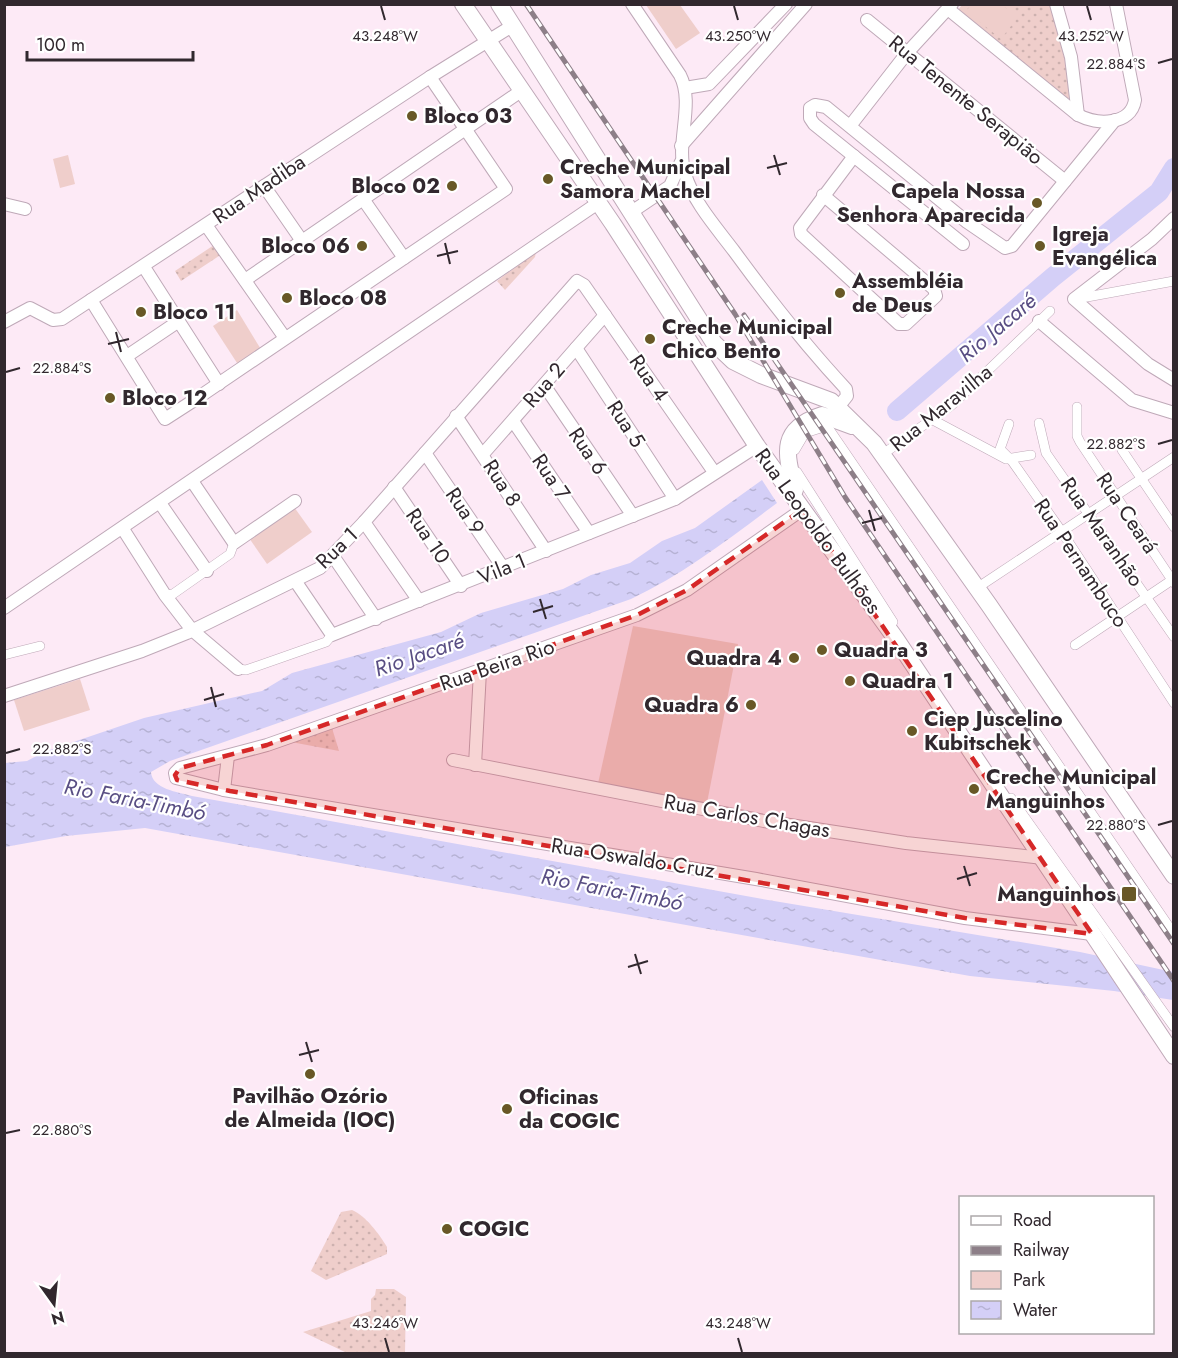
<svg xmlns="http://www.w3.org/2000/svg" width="1178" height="1358" font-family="Jost,sans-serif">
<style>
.green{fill:url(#green-dots)}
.pitch{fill:#efcecb}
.water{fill:url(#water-ripples)}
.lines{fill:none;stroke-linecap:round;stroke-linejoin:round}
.river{stroke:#d4cff7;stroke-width:20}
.pedestrian-casing{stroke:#bfa9b8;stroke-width:10}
.minor-casing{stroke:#bfa9b8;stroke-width:14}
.secondary-casing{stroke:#bfa9b8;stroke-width:18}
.pedestrian{stroke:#fff;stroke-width:9}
.minor{stroke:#fff;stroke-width:12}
.secondary{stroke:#fff;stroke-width:16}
.rail-casing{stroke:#8d7f88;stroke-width:5}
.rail{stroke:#fff;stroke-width:3;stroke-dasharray:9;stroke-linecap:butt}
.marked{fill:#d62828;fill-opacity:0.2;stroke:#d62828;stroke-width:4.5;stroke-dasharray:12 8;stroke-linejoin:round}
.ticks{fill:none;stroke:#31282e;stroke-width:2}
.poi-dot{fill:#685826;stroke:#fff;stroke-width:2}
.labels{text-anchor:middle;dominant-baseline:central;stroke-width:4.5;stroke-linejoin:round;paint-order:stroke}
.street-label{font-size:21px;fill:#31282e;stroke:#fff}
.poi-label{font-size:21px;font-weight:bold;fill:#31282e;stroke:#fff;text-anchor:start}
.water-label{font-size:22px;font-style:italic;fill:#594e83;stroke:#fff}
.ticks-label{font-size:15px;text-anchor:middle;fill:#31282e;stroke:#fff;stroke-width:4.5;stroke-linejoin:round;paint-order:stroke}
</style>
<defs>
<pattern id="green-dots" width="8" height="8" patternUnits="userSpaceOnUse" patternTransform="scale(1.5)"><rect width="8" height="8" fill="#efcecb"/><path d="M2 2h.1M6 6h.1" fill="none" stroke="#cdb1af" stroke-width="1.8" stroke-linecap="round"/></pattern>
<pattern id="water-ripples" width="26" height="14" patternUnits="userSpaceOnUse" patternTransform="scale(1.5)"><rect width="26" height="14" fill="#d4cff7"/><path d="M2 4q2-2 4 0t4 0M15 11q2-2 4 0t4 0" fill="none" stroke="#b6b2d4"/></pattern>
</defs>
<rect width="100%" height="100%" fill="#fdeaf6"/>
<g class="green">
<polygon points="962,5 1052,5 1067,59 1069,98 1066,98 957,11"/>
<polygon points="214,245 222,254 181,281 175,271"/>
<polygon points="536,252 535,257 505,290 497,281"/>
<polygon points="332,728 339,751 291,742"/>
<path d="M352,1210C366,1216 379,1234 387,1247V1254L326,1280L311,1271L341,1212Z"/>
<polygon points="376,1289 394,1289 406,1297 405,1353 347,1353 303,1332 371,1311 371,1299 375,1295"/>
</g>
<g class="pitch">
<polygon points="646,5 680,5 700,33 676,49"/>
<polygon points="971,5 1002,5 1018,17 1001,39 966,11"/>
<polygon points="68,155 75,184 60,188 53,159"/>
<polygon points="237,310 262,351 239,366 213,326"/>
<polygon points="294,507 312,532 267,564 249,538"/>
<polygon points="633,626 738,644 706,808 597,788"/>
<polygon points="80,679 90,710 24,731 14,700"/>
</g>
<path class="water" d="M762,480L777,503C730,538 684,574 631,599L170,761L151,772C152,789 178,792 192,796L768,900L1080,952L1173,972V1000L1114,991L970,976L145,828L66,836L5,847V763L27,761L44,752L144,718L262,691L292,673L441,632L481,613L563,589L591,575L630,563L662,541L695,528Z"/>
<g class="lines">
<polyline class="river" points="897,411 1053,277 1159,192 1174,168"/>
<defs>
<g id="pedestrian">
<polyline points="1076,299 1174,281"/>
<polyline points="1077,407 1077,436 1080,442 1174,583"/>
<polyline points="933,420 1006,459 1031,455"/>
<polyline points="1039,423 1046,453 1174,637"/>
<polyline points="1009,424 1000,449 1012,461 1062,532 1174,703"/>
<polyline points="795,450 805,433 827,426 1174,934"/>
<polyline points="1122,450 1174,527"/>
<polyline points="883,454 952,405 1050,311"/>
<polyline points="797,472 893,622"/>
<polyline points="983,584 1174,457"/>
<polyline points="165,595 173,594 230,554 234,543"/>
<polyline points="1075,645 1172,580"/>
<polyline points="4,655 40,646"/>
<polyline points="238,669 246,670 326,642 332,635"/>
<polyline points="1011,798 1174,1027"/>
</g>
<g id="minor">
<path d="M632,4L680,75C695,104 675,143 685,174C694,203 716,227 734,251C769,299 805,345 846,389L847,396L839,406"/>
<polyline points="1056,4 1071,57 1078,115"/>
<path d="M948,9L1078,115C1097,125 1131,126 1135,100L1116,4"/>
<polyline points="867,20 1065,181"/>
<polyline points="685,88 709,84 786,4"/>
<polyline points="850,126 907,53 952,4"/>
<polyline points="681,146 806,4"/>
<polyline points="264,186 302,241"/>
<polyline points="823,195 934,289 936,296 906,324 899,324 801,234 800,228 854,156"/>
<polyline points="363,199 404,258"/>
<polyline points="4,204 25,209"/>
<polyline points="633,211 670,186 681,162"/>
<polyline points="1174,218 1152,239 1074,299 1148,364 1174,380"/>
<polyline points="206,225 285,338"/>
<polyline points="963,244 814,124 810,118 810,108 815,105 826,107 967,222 1005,248 1012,246 1115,120"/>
<polyline points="144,267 219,384"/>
<polyline points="245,280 521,91"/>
<polyline points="91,300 165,419 196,399 506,189 430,77"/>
<polyline points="1039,321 1132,400 1174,413"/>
<polyline points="4,322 30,308 53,320 62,319 430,77 512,26"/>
<polyline points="576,348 675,499"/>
<polyline points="127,356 179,321"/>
<polyline points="544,385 633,516"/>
<polyline points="456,416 546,551"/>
<polyline points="513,421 589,533"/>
<polyline points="425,453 504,569"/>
<polyline points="483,454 605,315"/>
<polyline points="192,481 234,543 295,501"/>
<polyline points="394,487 461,586"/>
<polyline points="160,503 207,571"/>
<polyline points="803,509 687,590 637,615 267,745 180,768 175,773 176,778 224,790 756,879 965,918 1092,934"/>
<polyline points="364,522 419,601"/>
<polyline points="123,529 165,595 192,630 238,669"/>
<polyline points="333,556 376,619"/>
<polyline points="296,582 332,635 675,499 757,446"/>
<polyline points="4,608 598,203"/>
<polyline points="4,696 142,651 187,633 320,568 364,522 577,281 584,285 714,472"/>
<polyline points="453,760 764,821 906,843 1043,858"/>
<polyline points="475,765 480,671"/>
<polyline points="224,790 228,756"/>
</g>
<g id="secondary">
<polyline points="463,4 613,224 757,446 896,639 1174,1056"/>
<polyline points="499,4 714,343 733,361 761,375 831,401 874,443 989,605 1174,876"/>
<path d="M795,490C786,454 778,429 822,415L852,426"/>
</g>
</defs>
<use href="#pedestrian" class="pedestrian-casing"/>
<use href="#minor" class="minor-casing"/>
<use href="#secondary" class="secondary-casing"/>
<use href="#pedestrian" class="pedestrian"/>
<use href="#minor" class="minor"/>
<use href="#secondary" class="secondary"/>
<defs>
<g id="rail">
<polyline points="526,4 735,314 845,497 1174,981"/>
<polyline points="744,315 1174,944"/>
</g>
</defs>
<use href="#rail" class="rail-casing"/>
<use href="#rail" class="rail"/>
</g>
<path class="marked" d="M803,509L1092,934L965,918L230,791L177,780L175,775L180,768L267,745L637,615L687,590Z"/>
<path class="ticks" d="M381,6L385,20M734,6L738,20M1087,6L1091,20M1158,63L1172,59M774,155L780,175M767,168L787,163M445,243L450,264M437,256L458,251M116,332L121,352M108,344L129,339M6,372L20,368M1158,444L1172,440M869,510L875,531M862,523L882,518M540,599L546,619M533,612L553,606M211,687L216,707M204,700L224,694M6,753L20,749M1158,825L1172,821M964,866L970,886M957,879L977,873M635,954L641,974M628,967L648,961M306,1042L312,1062M299,1055L319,1050M6,1133L20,1130M385,1338L389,1352M738,1338L742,1352"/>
<g class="poi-dot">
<circle cx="412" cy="116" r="6"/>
<circle cx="548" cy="179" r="6"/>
<circle cx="452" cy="186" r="6"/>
<circle cx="1037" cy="203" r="6"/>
<circle cx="362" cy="246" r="6"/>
<circle cx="1040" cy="246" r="6"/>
<circle cx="840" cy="293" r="6"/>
<circle cx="287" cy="298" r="6"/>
<circle cx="141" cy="312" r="6"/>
<circle cx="650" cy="339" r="6"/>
<circle cx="110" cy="398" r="6"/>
<circle cx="822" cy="650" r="6"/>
<circle cx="794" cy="658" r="6"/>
<circle cx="850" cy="681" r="6"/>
<circle cx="751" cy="705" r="6"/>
<circle cx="912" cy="731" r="6"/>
<circle cx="974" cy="789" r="6"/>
<rect x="1121" y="886" width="16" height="16" rx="3"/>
<circle cx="310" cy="1074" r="6"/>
<circle cx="507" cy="1109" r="6"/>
<circle cx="447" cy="1229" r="6"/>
</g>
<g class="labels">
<g class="street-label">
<text transform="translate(966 100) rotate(39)">Rua Tenente Serapião</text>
<text transform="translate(259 189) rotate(-34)">Rua Madiba</text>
<text transform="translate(649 378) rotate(55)">Rua 4</text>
<text transform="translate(544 385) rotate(-49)">Rua 2</text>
<text transform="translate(941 408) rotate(-39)">Rua Maravilha</text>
<text transform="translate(626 424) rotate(57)">Rua 5</text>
<text transform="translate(588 451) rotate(56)">Rua 6</text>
<text transform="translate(551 477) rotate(56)">Rua 7</text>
<text transform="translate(502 483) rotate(57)">Rua 8</text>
<text transform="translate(465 511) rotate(56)">Rua 9</text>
<text transform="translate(1127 513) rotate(56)">Rua Ceará</text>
<text transform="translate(818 531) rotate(54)">Rua Leopoldo Bulhões</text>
<text transform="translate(1102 532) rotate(55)">Rua Maranhão</text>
<text transform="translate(428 536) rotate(56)">Rua 10</text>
<text transform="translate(337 548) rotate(-44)">Rua 1</text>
<text transform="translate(1081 563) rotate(56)">Rua Pernambuco</text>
<text transform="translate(502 569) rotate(-22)">Vila 1</text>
<text transform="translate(497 665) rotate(-19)">Rua Beira Rio</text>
<text transform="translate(747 816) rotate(10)">Rua Carlos Chagas</text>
<text transform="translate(633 858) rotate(9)">Rua Oswaldo Cruz</text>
</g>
<g class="poi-label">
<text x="424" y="116">Bloco 03</text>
<text x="560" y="167">Creche Municipal<tspan x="560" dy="24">Samora Machel</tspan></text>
<text x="440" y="186" text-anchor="end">Bloco 02</text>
<text x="1025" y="191" text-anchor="end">Capela Nossa<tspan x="1025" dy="24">Senhora Aparecida</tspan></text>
<text x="1052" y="234">Igreja<tspan x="1052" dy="24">Evangélica</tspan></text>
<text x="350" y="246" text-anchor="end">Bloco 06</text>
<text x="852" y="281">Assembléia<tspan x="852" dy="24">de Deus</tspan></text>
<text x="299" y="298">Bloco 08</text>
<text x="153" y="312">Bloco 11</text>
<text x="662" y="327">Creche Municipal<tspan x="662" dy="24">Chico Bento</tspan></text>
<text x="122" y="398">Bloco 12</text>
<text x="834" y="650">Quadra 3</text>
<text x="782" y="658" text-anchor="end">Quadra 4</text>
<text x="862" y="681">Quadra 1</text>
<text x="739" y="705" text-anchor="end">Quadra 6</text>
<text x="924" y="719">Ciep Juscelino<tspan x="924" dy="24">Kubitschek</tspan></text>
<text x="986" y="777">Creche Municipal<tspan x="986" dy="24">Manguinhos</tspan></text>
<text x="1116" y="894" text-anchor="end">Manguinhos</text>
<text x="310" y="1096" text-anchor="middle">Pavilhão Ozório<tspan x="310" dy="24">de Almeida (IOC)</tspan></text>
<text x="519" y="1097">Oficinas<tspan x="519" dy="24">da COGIC</tspan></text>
<text x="459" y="1229">COGIC</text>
</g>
<g class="water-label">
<text transform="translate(997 327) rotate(-40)">Rio Jacaré</text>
<text transform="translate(419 654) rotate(-19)">Rio Jacaré</text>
<text transform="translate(135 799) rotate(11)">Rio Faria-Timbó</text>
<text transform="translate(612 889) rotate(11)">Rio Faria-Timbó</text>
</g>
</g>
<g class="ticks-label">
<text x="385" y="41">43.248°W</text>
<text x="738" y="41">43.250°W</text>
<text x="1091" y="41">43.252°W</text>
<text x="1116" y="69">22.884°S</text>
<text x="62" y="373">22.884°S</text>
<text x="1116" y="449">22.882°S</text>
<text x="62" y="754">22.882°S</text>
<text x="1116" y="830">22.880°S</text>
<text x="62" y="1135">22.880°S</text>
<text x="385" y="1328">43.246°W</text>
<text x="738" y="1328">43.248°W</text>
</g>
<rect width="1178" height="1358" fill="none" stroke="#31282e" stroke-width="12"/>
<rect x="959" y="1196" width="195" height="138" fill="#ffffff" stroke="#ada9ab" stroke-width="1.5"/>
<rect x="971" y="1216" width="30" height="9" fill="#ffffff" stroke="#ada9ab" stroke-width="1.5"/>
<text x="1013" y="1226" font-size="18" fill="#31282e">Road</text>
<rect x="971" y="1246" width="30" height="9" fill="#8d7f88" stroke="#ada9ab" stroke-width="1.5"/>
<text x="1013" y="1256" font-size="18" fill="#31282e">Railway</text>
<rect x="971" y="1271" width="30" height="18" fill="#efcecb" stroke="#ada9ab" stroke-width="1.5"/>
<text x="1013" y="1286" font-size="18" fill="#31282e">Park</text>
<rect x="971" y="1301" width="30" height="18" fill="url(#water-ripples)" stroke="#ada9ab" stroke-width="1.5"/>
<text x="1013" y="1316" font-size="18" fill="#31282e">Water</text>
<g transform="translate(54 1304) rotate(165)" stroke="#ffffff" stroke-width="4.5" paint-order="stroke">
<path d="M0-4.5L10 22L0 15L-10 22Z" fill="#31282e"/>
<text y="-9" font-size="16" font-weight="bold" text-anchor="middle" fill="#31282e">N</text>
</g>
<path d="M27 51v9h166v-9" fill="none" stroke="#31282e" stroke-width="3"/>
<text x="36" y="51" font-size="18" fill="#31282e" stroke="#ffffff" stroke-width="4.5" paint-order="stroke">100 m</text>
</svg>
